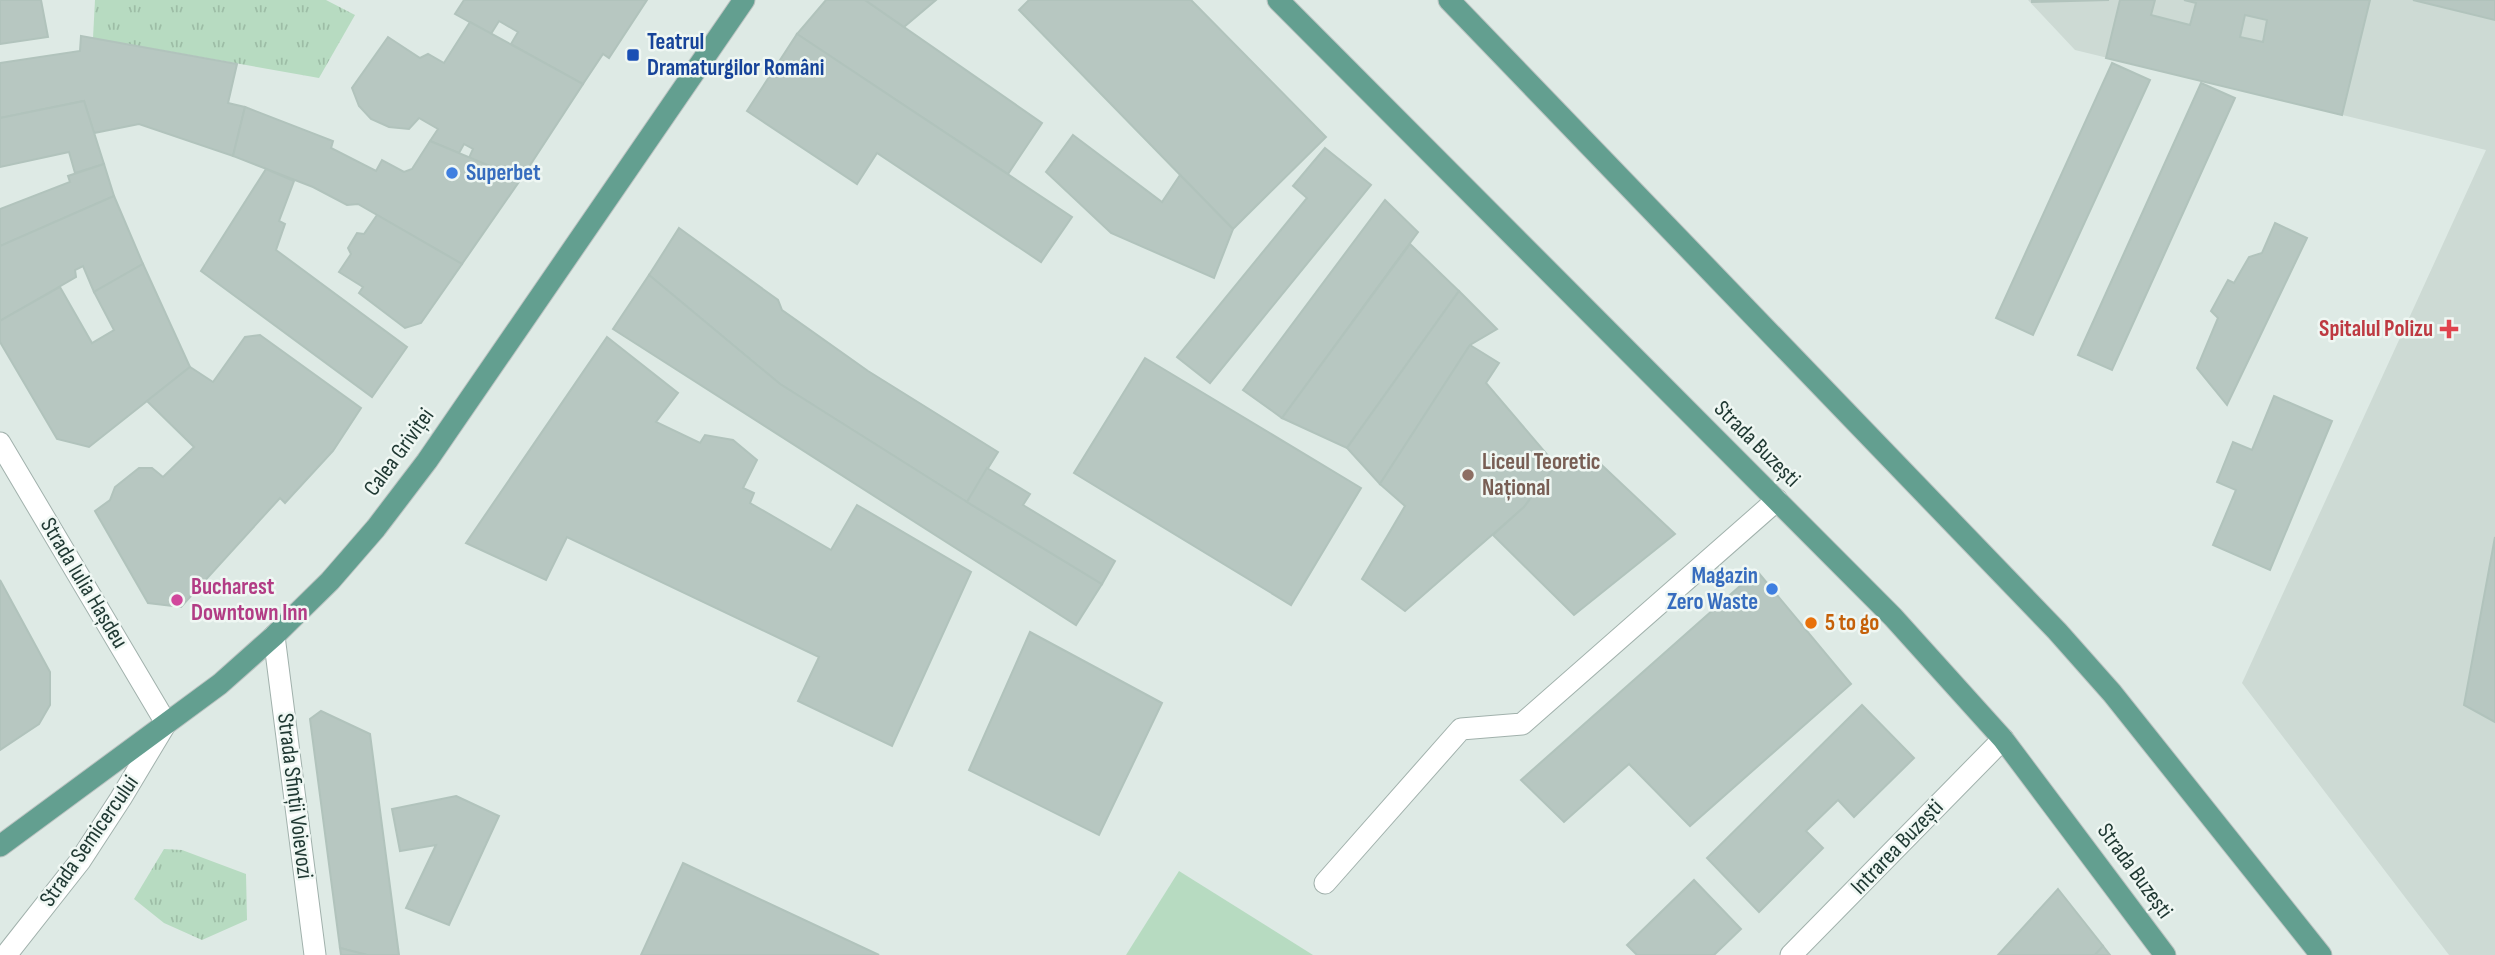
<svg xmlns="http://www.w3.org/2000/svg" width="2495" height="955" font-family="'Sofia Sans Condensed',sans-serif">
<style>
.built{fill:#cddad4}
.grass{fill:url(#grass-tufts)}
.pitch{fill:#b7dbc1}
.building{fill:#b7c7c1;stroke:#b1c3bc;stroke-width:2;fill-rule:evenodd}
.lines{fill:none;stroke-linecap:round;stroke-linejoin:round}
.lane-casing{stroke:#a1b1ac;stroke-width:23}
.street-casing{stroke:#a1b1ac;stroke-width:23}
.primary-casing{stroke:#bcc4c2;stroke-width:23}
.lane{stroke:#fff;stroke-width:21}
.street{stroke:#fff;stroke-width:21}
.primary{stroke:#639f90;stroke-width:21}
.transit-dot{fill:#1a4fb4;stroke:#eff7f3;stroke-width:2.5}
.shop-dot{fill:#3f7fe0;stroke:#eff7f3;stroke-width:2.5}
.health-dot{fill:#e0444e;stroke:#eff7f3;stroke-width:2.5}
.education-dot{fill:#8d6e63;stroke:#eff7f3;stroke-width:2.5}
.hotel-dot{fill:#d1479c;stroke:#eff7f3;stroke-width:2.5}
.food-dot{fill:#e8710a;stroke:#eff7f3;stroke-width:2.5}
.labels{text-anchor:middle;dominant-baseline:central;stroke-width:5;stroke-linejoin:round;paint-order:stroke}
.transit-label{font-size:23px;font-weight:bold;fill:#164399;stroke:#eff7f3;text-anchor:start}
.shop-label{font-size:23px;font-weight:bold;fill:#366cbe;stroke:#eff7f3;text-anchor:start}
.health-label{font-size:23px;font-weight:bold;fill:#be3a42;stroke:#eff7f3;text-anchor:end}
.street-label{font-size:23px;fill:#203933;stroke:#eff7f3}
.education-label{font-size:23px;font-weight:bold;fill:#785e54;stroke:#eff7f3;text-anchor:start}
.hotel-label{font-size:23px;font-weight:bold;fill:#b23c85;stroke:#eff7f3;text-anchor:start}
.food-label{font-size:23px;font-weight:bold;fill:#c56008;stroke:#eff7f3;text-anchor:start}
</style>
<defs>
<pattern id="grass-tufts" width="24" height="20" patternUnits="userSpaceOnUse" patternTransform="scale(1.75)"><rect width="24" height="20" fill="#b7dbc1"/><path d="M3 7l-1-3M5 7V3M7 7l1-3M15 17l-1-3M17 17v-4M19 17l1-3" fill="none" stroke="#9dbda6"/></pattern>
</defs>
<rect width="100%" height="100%" fill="#deeae5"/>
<polygon class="built" points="2028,0 2495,0 2495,955 2449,955 2242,683 2486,150 2075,50"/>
<g class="grass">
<polygon points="95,0 326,0 355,15 319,78 93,38"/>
<polygon points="164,849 182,850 246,874 247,920 202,940 164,923 134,899"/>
</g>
<polygon class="pitch" points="1179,871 1313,955 1126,955"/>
<g class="building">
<polygon points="0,0 41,0 48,37 0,44"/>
<polygon points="464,0 647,0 609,58 603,54 583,84 511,44 518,32 499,21 491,34 455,14"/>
<polygon points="826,0 865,0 1042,123 1008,174 797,34"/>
<polygon points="865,0 936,0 904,27"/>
<polygon points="1029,0 1191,0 1326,137 1233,229 1019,10"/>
<polygon points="2032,0 2109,0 2032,2"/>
<path d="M2120,0H2155L2151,15L2190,25L2196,3L2184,0H2370L2342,115L2106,58ZM2245,15L2267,20L2263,42L2240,37Z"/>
<polygon points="2413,0 2495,0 2495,20"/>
<polygon points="470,22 583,84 521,179 469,158 473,149 464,144 459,153 430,141 438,129 419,118 409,129 389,127 371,119 359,106 352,88 388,37 420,58 428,54 444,63"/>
<polygon points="797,34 1072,217 1041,262 877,153 857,184 747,111"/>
<polygon points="81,36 237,64 228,103 245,107 233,156 139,124 94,133 84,101 0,118 0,63 80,51"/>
<polygon points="2112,63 2150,80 2033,335 1996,318"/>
<polygon points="2201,83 2235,98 2112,370 2078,355"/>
<polygon points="84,101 104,164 75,173 69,152 0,167 0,118"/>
<polygon points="245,107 333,141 331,148 376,171 382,160 404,172 412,169 430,141 521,179 462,264 358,204 347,205 313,187 233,156"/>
<polygon points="1073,135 1162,202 1180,175 1233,229 1214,278 1111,233 1046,172"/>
<polygon points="1325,148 1371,185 1210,383 1177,357 1307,198 1293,186"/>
<polygon points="104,164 114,196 0,246 0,209 70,182 68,176"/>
<polygon points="266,169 294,181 279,221 285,224 276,250 407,347 372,397 201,271"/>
<polygon points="114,196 143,264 94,292 83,266 75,270 76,277 0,321 0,246"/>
<polygon points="1385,200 1418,232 1282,418 1243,390"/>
<polygon points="377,215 462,264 421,323 405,328 359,293 363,287 339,272 351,254 348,248 357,233 364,234"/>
<polygon points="2275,223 2307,238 2227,405 2197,368 2218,318 2211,311 2228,280 2234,283 2249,257 2262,253"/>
<polygon points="679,228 778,300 782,310 868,371 998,452 967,502 780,384 649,275"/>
<polygon points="1410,244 1459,291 1347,448 1282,418"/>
<polygon points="143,264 190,367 89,447 57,439 0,342 0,321 60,287 92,343 114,330 94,292"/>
<polygon points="649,275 780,384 967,502 1102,584 1076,625 613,329"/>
<polygon points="1459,291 1497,329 1470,345 1380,484 1347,448"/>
<polygon points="260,335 361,408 333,451 285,503 280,498 181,607 148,603 95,511 110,500 115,487 139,468 152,468 163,477 194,447 147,401 190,367 213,382 245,337"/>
<polygon points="607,337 678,393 656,422 700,443 705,435 733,440 757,460 743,488 754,493 750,503 831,550 857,505 971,572 892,746 798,701 819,657 567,537 546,580 466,543"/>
<polygon points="1470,345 1499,363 1486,383 1556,465 1524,507 1405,611 1362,579 1405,506 1380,484"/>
<polygon points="1145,358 1361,488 1291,605 1074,473"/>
<polygon points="2274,396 2332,421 2270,570 2213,545 2236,490 2217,482 2233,442 2252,450"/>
<polygon points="1590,454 1675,534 1574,615 1493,535 1524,507 1556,465"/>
<polygon points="987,468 1030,494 1023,505 1115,561 1102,584 967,502"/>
<polygon points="2495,537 2495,722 2464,705"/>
<polygon points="1757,571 1851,684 1690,826 1629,764 1564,822 1521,780"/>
<polygon points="0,580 50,672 50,705 39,724 0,750"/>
<polygon points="1030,632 1162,703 1099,835 969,770"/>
<polygon points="1862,705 1914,758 1854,817 1838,800 1806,831 1823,848 1759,912 1707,858"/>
<polygon points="321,711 370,734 399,955 367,955 340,948 310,719"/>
<polygon points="456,796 499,816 449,925 406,908 436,845 400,851 392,809"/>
<polygon points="683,863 879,955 641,955"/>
<polygon points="1694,880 1741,929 1714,955 1637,955 1627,945"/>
<polygon points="2058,889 2103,946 2095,955 1998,955"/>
<polygon points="2103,946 2110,955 2095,955"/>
<polygon points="340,948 367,955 341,955"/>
</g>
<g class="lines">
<defs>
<polyline id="lane" points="1325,883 1461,729 1522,724 1777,500"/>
<g id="street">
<polyline points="0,443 166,723 121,798 80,861 6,955"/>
<polyline points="274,636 315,955"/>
<polyline points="1791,955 2003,739"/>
</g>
<g id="primary">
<polyline points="1278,0 1893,617 2003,739 2165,955"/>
<polyline points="1449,0 2057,631 2112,693 2321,955"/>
<polyline points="0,846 220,684 274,636 330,581 376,528 427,461 744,0"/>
</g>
</defs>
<use href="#lane" class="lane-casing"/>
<use href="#street" class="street-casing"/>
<use href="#primary" class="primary-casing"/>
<use href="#lane" class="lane"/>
<use href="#street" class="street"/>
<use href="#primary" class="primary"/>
</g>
<rect class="transit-dot" x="626" y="48" width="14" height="14" rx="3.5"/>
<g class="shop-dot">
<circle cx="452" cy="173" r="7"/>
<circle cx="1772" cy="589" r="7"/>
</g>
<path class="health-dot" d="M2445.5 318.5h7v7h7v7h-7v7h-7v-7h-7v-7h7z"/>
<circle class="education-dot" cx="1468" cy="475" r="7"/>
<circle class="hotel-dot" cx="177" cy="600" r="7"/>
<circle class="food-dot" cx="1811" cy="623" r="7"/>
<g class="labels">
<g class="transit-label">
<text x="647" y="42">Teatrul<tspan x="647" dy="26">Dramaturgilor Români</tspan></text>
</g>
<g class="shop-label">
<text x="466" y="173">Superbet</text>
<text x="1758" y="576" text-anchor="end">Magazin<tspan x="1758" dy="26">Zero Waste</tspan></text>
</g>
<g class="health-label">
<text x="2433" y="329">Spitalul Polizu</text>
</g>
<g class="street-label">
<text transform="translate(1757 444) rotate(45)">Strada Buzești</text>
<text transform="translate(399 452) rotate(-54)">Calea Griviței</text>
<text transform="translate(84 583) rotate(59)">Strada Iulia Hașdeu</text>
<text transform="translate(295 796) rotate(83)">Strada Sfinții Voievozi</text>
<text transform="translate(89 841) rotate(-55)">Strada Semicercului</text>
<text transform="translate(1897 847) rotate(-46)">Intrarea Buzești</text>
<text transform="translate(2135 871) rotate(54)">Strada Buzești</text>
</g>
<g class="education-label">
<text x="1482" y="462">Liceul Teoretic<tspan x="1482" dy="26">Național</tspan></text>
</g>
<g class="hotel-label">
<text x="191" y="587">Bucharest<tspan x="191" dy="26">Downtown Inn</tspan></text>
</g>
<g class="food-label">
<text x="1825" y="623">5 to go</text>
</g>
</g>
</svg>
